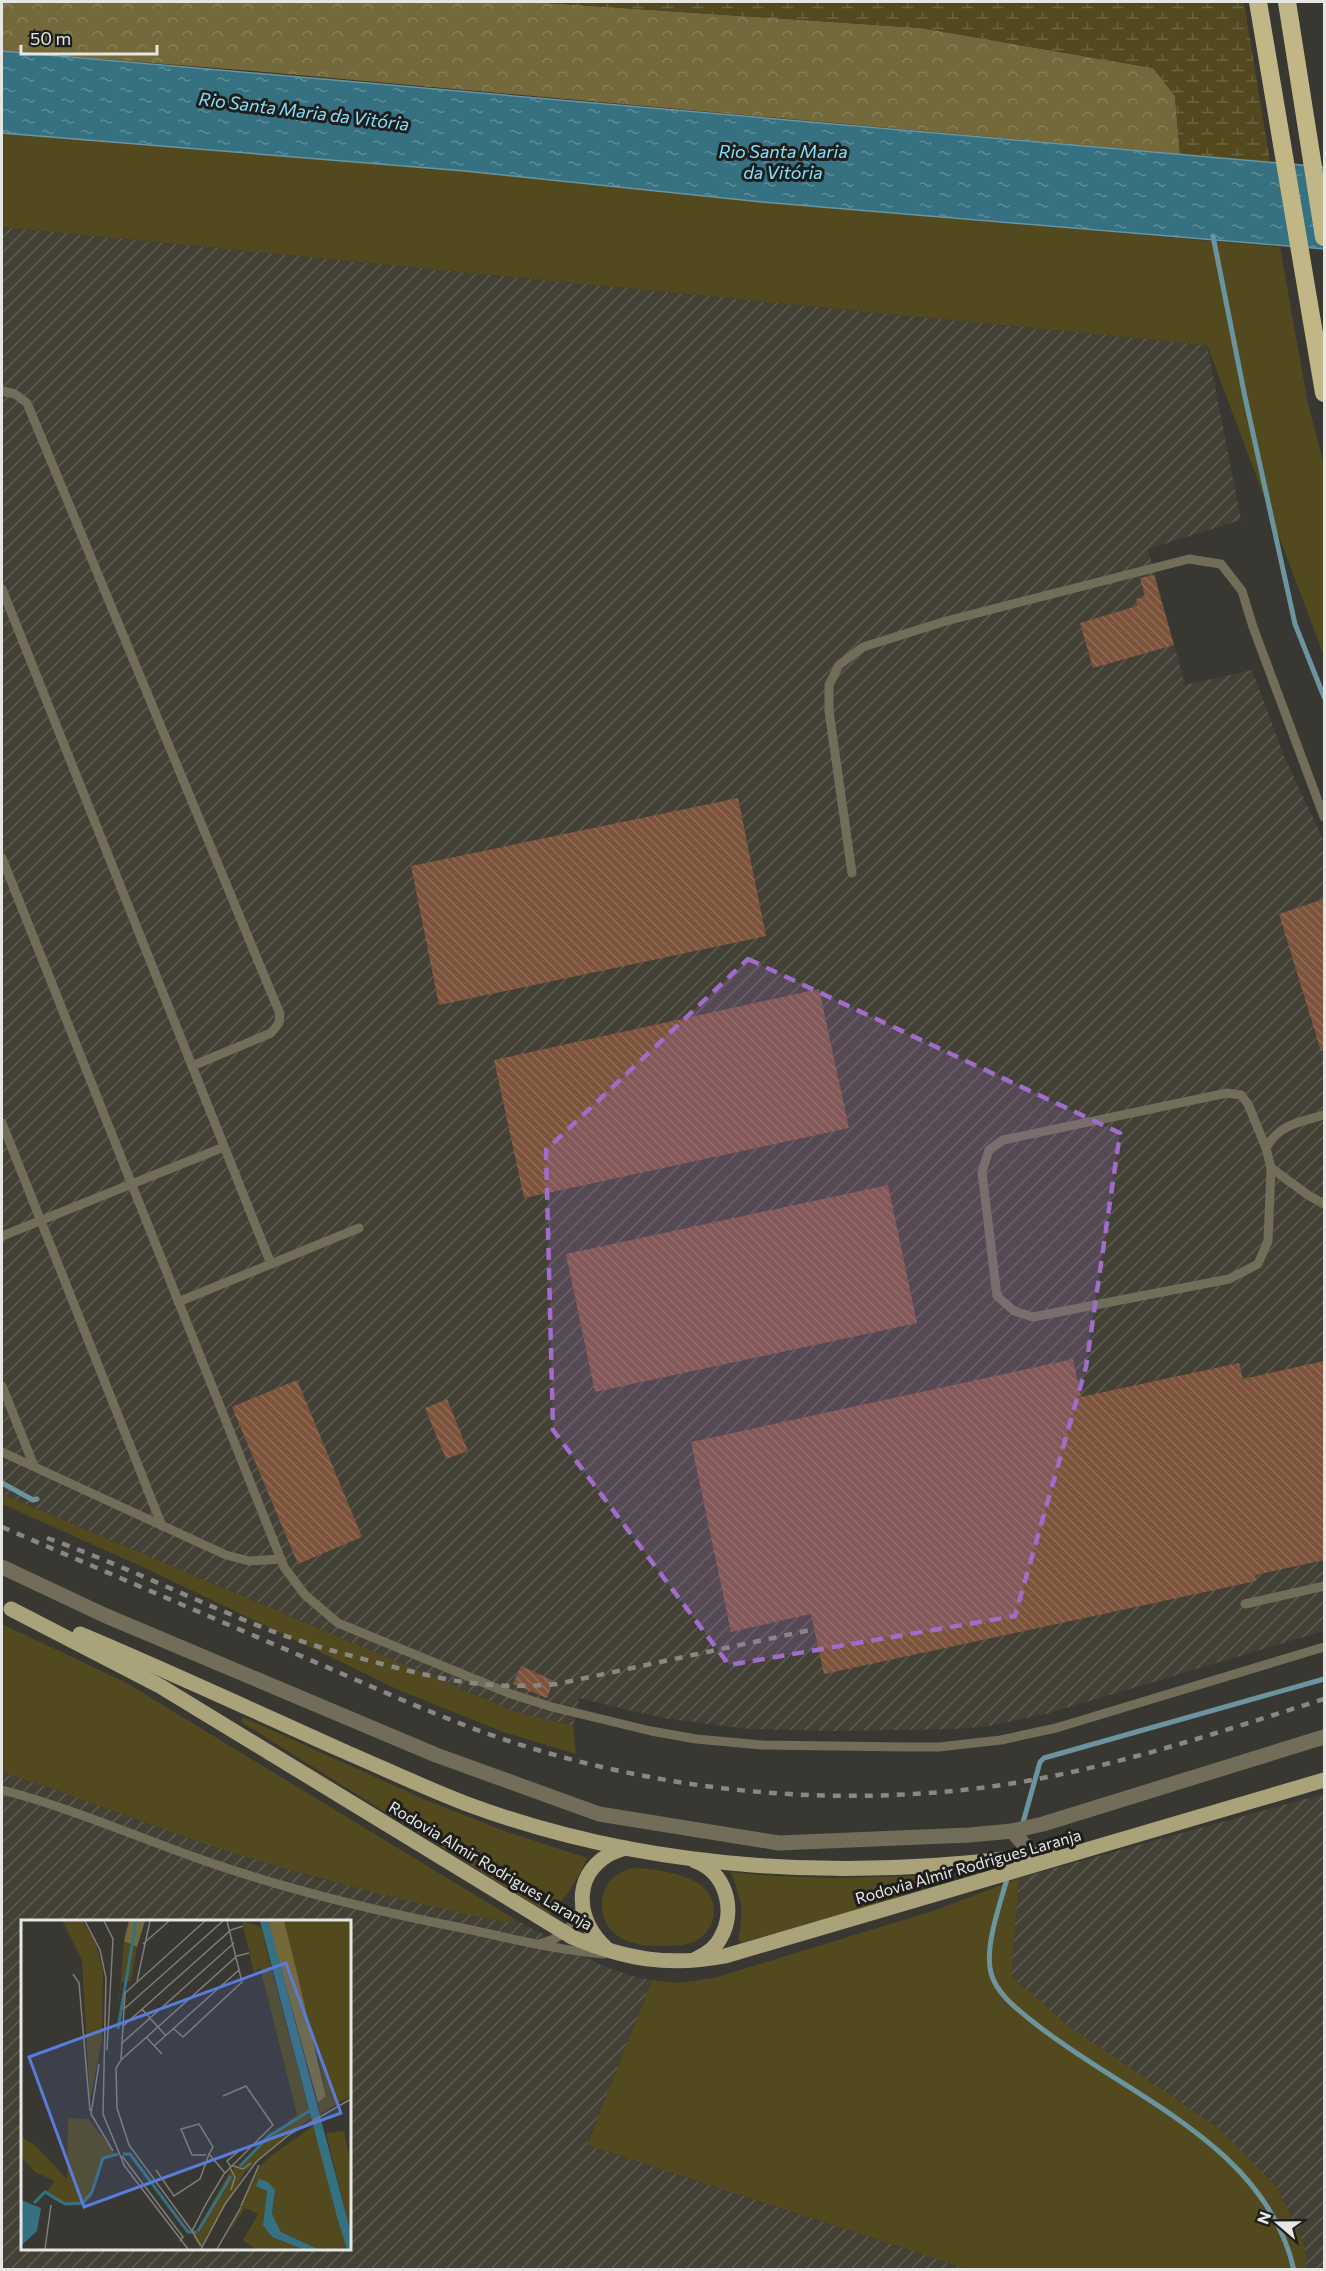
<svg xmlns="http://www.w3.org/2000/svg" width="1326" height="2271" font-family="Commissioner,sans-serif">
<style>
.industrial{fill:url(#industrial-furrows);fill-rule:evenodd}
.grass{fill:#52491f}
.forest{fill:url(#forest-crowns)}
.wetland{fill:url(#wetland-marsh)}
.water{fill:url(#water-ripples);stroke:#6b949e;stroke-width:1.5}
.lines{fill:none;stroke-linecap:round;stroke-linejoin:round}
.stream{stroke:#6b949e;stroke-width:5}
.building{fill:url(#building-back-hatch)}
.service{stroke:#716d59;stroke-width:9}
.minor{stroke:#716d59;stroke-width:15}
.primary{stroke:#aaa279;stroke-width:15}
.motorway{stroke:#c1b786;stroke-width:18}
.rail{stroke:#888883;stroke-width:4.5;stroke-dasharray:8 8;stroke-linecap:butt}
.marked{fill:#a06dcb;fill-opacity:0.2;stroke:#a06dcb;stroke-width:4.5;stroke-dasharray:12 8;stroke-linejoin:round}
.labels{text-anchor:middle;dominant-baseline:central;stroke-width:6;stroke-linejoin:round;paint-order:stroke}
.street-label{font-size:16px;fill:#e6e6e2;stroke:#1e1e1c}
.water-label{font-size:18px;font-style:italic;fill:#83e1fc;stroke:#1e1e1c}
.inset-river{fill:none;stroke:#367181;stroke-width:3}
.inset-road{fill:none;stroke:#7e7d78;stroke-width:1.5}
.view{fill:#597cdb;fill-opacity:0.15;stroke:#597cdb;stroke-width:3}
.inset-edge{fill:none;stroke:#e6e6e2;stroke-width:3}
</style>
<defs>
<pattern id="industrial-furrows" width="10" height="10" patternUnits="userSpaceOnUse" patternTransform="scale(1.5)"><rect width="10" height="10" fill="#434035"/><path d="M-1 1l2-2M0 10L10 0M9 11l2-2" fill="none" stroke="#5e5c52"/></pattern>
<pattern id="forest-crowns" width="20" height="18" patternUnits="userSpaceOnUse" patternTransform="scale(1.5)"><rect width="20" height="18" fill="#74693b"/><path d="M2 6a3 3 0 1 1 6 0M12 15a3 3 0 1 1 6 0" fill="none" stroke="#887e57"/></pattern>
<pattern id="wetland-marsh" width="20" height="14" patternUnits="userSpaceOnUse" patternTransform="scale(1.5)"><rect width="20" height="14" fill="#52491f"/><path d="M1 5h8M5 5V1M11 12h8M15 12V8" fill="none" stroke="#6b633f"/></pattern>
<pattern id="water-ripples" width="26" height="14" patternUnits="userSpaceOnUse" patternTransform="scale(1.5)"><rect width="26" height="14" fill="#367181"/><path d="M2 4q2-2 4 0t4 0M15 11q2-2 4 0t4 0" fill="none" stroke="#5d8c98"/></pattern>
<pattern id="building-back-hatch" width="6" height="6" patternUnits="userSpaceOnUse" patternTransform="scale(1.5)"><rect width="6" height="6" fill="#7d533c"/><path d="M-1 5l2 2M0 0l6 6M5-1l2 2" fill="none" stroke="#8f6c58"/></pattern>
</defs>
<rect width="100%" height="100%" fill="#383732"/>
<g class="industrial">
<polygon points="2,227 1207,345 1241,520 1148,549 1185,685 1252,670 1284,756 1324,841 1324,1631 1046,1714 988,1726 957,1729 834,1731 748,1729 662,1718 579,1698 573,1726 516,1712 2,1494"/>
<path d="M2,1772L81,1798L183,1836L321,1879L494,1920H516L603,1966L638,1978L652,1980L587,2145L967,2269H2ZM22,1922H350V2248H22Z"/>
<polygon points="1324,1794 1324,2269 1298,2269 1104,2063 1010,1976 1019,1878"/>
</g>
<g class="grass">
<polygon points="2,133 465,171 762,202 1280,247 1308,404 1324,465 1324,656 1207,345 2,227"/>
<polygon points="2,1494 516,1712 573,1726 576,1754 506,1733 401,1691 145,1568 2,1504"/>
<path d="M2,1624L125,1682L516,1920L506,1922L494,1920C407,1901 320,1880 234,1853C156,1828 80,1797 2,1772Z"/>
<path d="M243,1717L426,1800L502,1830L587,1858C578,1881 565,1897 550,1915L241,1722Z"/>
<path d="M632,1868C661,1869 723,1876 713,1919C711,1929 703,1938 693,1942C685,1946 674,1945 666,1946C651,1946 634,1946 621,1938C601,1927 596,1900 609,1882C615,1875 623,1871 632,1868Z"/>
<path d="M730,1872L777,1876L833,1878L916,1876L922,1882L919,1887L893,1899L741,1943L738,1939C744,1911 742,1898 730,1872Z"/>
<polygon points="1019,1878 1011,1976 1067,2025 1217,2127 1277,2187 1305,2247 1306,2269 967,2269 587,2145 652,1980 677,1983 714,1978 936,1910"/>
</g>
<polygon class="forest" points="2,2 532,2 921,28 1153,68 1175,96 1180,154 254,71 2,51"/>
<polygon class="wetland" points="532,2 1244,2 1270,162 1180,154 1175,96 1153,68 921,28"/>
<polygon class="water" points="2,51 1324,167 1324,249 762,202 465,171 2,133"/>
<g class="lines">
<g class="stream">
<polyline points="1213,236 1245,397 1295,624 1324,697"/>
<polyline points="2,1483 33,1500 37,1499"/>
<polyline points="1022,1826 1040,1762 1044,1758 1324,1679"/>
<path d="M1008,1875C1001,1902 984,1946 991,1973C996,1993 1017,2009 1032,2021C1123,2095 1265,2142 1294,2270"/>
</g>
</g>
<g class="building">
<polygon points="1154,575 1174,645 1093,668 1080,623 1137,606 1136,599 1145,597 1140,578"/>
<polygon points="738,798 766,936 439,1005 411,866"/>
<polygon points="1324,899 1324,1050 1321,1051 1279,914"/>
<polygon points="819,989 849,1128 524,1198 494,1060"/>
<polygon points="888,1185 917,1323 595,1392 566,1254"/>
<polygon points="1073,1359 1081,1397 1239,1363 1243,1379 1324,1361 1324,1560 1255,1575 1256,1581 824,1674 811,1614 731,1632 691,1442"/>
<polygon points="297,1380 362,1537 298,1564 232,1407"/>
<polygon points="447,1399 468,1451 446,1459 425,1408"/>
<polygon points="521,1666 554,1681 547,1698 513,1684"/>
</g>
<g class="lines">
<g class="service">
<polyline points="2,391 15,394 27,403 280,1014 279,1023 271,1033 192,1066"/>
<polyline points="2,589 271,1264"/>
<polyline points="2,858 284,1567 305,1595 338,1623 511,1694 552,1707 651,1731 696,1739 762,1745 907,1747 939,1747 1001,1740 1056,1728 1324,1647"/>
<polyline points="852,873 829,711 829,685 839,665 863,647 946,621 1189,559 1221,564 1242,591 1253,627 1324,817"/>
<path d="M1324,1115C1300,1122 1279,1124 1266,1148L1271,1168L1308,1195L1324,1204"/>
<polyline points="2,1123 162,1526"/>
<polyline points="1266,1148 1248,1104 1241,1095 1227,1093 1003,1140 989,1150 982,1172 997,1296 1014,1311 1033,1317 1229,1279 1258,1264 1268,1241 1271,1168"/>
<polyline points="2,1236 224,1147"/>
<polyline points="178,1302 359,1228"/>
<polyline points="2,1386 34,1466"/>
<polyline points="2,1452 226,1555 249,1561 281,1559"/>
<polyline points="1245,1604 1324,1586"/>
<path d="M2,1790C68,1807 130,1834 194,1857C280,1888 367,1909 457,1927C506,1937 554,1950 604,1954"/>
<path d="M539,1944C560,1940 576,1925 581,1904"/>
</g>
<g class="minor">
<polyline points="2,1567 104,1615 436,1755 599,1814 779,1843 970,1835 1012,1831 1043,1824 1324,1737"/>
<polyline points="1012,1831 1034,1856"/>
</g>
<g class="primary">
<path d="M11,1609L160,1686L572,1937C625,1959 668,1967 725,1956L1324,1780"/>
<path d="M80,1634C168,1671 254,1711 341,1750C383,1768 425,1788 467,1804C652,1873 856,1882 1050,1853"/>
<path d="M695,1861C726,1872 736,1910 721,1937C716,1948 706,1954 696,1959"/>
<path d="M606,1948C577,1921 571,1878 608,1855C613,1852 620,1850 626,1848"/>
</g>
<g class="motorway">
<polyline points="1258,2 1324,393"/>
<polyline points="1287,2 1324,237"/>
</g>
<g class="rail">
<path d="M2,1527C104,1571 206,1615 308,1659C385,1692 461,1728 541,1751C688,1794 843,1807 995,1786C1108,1770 1216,1733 1324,1699"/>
<path d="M47,1538C123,1565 195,1601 269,1630C306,1644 344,1654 382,1664C447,1681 490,1690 557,1684L815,1629"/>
</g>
</g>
<path class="marked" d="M748,959L1120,1133L1086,1367L1015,1616L729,1665L553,1430L546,1150Z"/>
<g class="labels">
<g class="street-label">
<text transform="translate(491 1865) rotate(31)">Rodovia Almir Rodrigues Laranja</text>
<text transform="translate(968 1866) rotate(-16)">Rodovia Almir Rodrigues Laranja</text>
</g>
<g class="water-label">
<text transform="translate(304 111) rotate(7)">Rio Santa Maria da Vitória</text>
<text x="783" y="151">Rio Santa Maria<tspan x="783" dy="21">da Vitória</tspan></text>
</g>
</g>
<g transform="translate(21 1920)">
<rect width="330" height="330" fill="#383732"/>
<path d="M41,1H62L74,22L82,50L81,119L69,181L61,40ZM103,21L116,27L110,61L100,63L90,181ZM248,40L290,198L224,252L180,328L172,317L208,253L276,194L239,48ZM47,198L68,199L95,236L83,239L70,278L58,286L32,280L26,271L34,261L14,252L0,237V217L15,226L46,259ZM247,238L236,266L246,271L242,305L237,294L224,288L204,318L237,249Z" fill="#52491f"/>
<path d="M108,1H124L116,27L103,21ZM247,1H263L267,12L305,177L297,183Z" fill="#74693b"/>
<path d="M221,1L240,7L248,40L233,53ZM263,1H330V176L299,194L297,183L305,176L300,149ZM292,206L306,250L326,329H297L260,312L251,294L254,276L238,259L247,238ZM323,211L330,245V313L305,213ZM237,294L251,317L281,329H234L222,320Z" fill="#52491f"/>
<path d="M239,1H247L252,18L330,313V329H326L316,297ZM238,259L247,262L254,270L251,294L260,312L297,329H281L251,317L242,305L246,271L235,266ZM0,280L20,288L16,311L0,326Z" fill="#367181"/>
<path class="inset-river" d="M97,109L115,1M102,234H109L167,312H176M219,246L248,216L290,190M13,283L24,272L44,284L62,283L71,272L82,238L97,234M177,311L210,256"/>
<path class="inset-road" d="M64,1L79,30L85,58L82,194L104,247M83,1L92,19L86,130M122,24L148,1M52,54L58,63L69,191M116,61L129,1M103,89L202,1M121,89L145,116M101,107L210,10L222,6M153,109L162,117L221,62L206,1M125,117L141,134M100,124L213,23M133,126L219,49M100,139L104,73L184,1M78,144L70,194L92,231M185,235H171L160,209L178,204L192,227L188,234M101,236L162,317L159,321M102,244L167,329M212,246L222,249L230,243M210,247L206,241L218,231M209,248L214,257L210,270M135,250L153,276L179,259L188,234L204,253M220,286L238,245M171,311L108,225L96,188L95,148L100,140L216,36L228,33M180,326L171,311L186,282L203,254L252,205L225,166L202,176M24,329L30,285M180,329L204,284L236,241L269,214L330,179M196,329L220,287"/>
<path class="view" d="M265,43L320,193L63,287L8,137Z"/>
<rect width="330" height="330" class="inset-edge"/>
</g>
<rect width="1326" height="2271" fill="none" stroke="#e6e6e2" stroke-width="6"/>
<g transform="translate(1278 2223) rotate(290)" stroke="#1e1e1c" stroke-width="4.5" paint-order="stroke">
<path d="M0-4.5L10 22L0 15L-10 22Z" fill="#e6e6e2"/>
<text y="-9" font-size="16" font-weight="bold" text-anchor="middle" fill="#e6e6e2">N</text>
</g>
<path d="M21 45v9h136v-9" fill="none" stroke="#e6e6e2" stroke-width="3"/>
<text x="30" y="45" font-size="18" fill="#e6e6e2" stroke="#1e1e1c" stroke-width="4.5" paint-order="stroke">50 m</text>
</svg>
